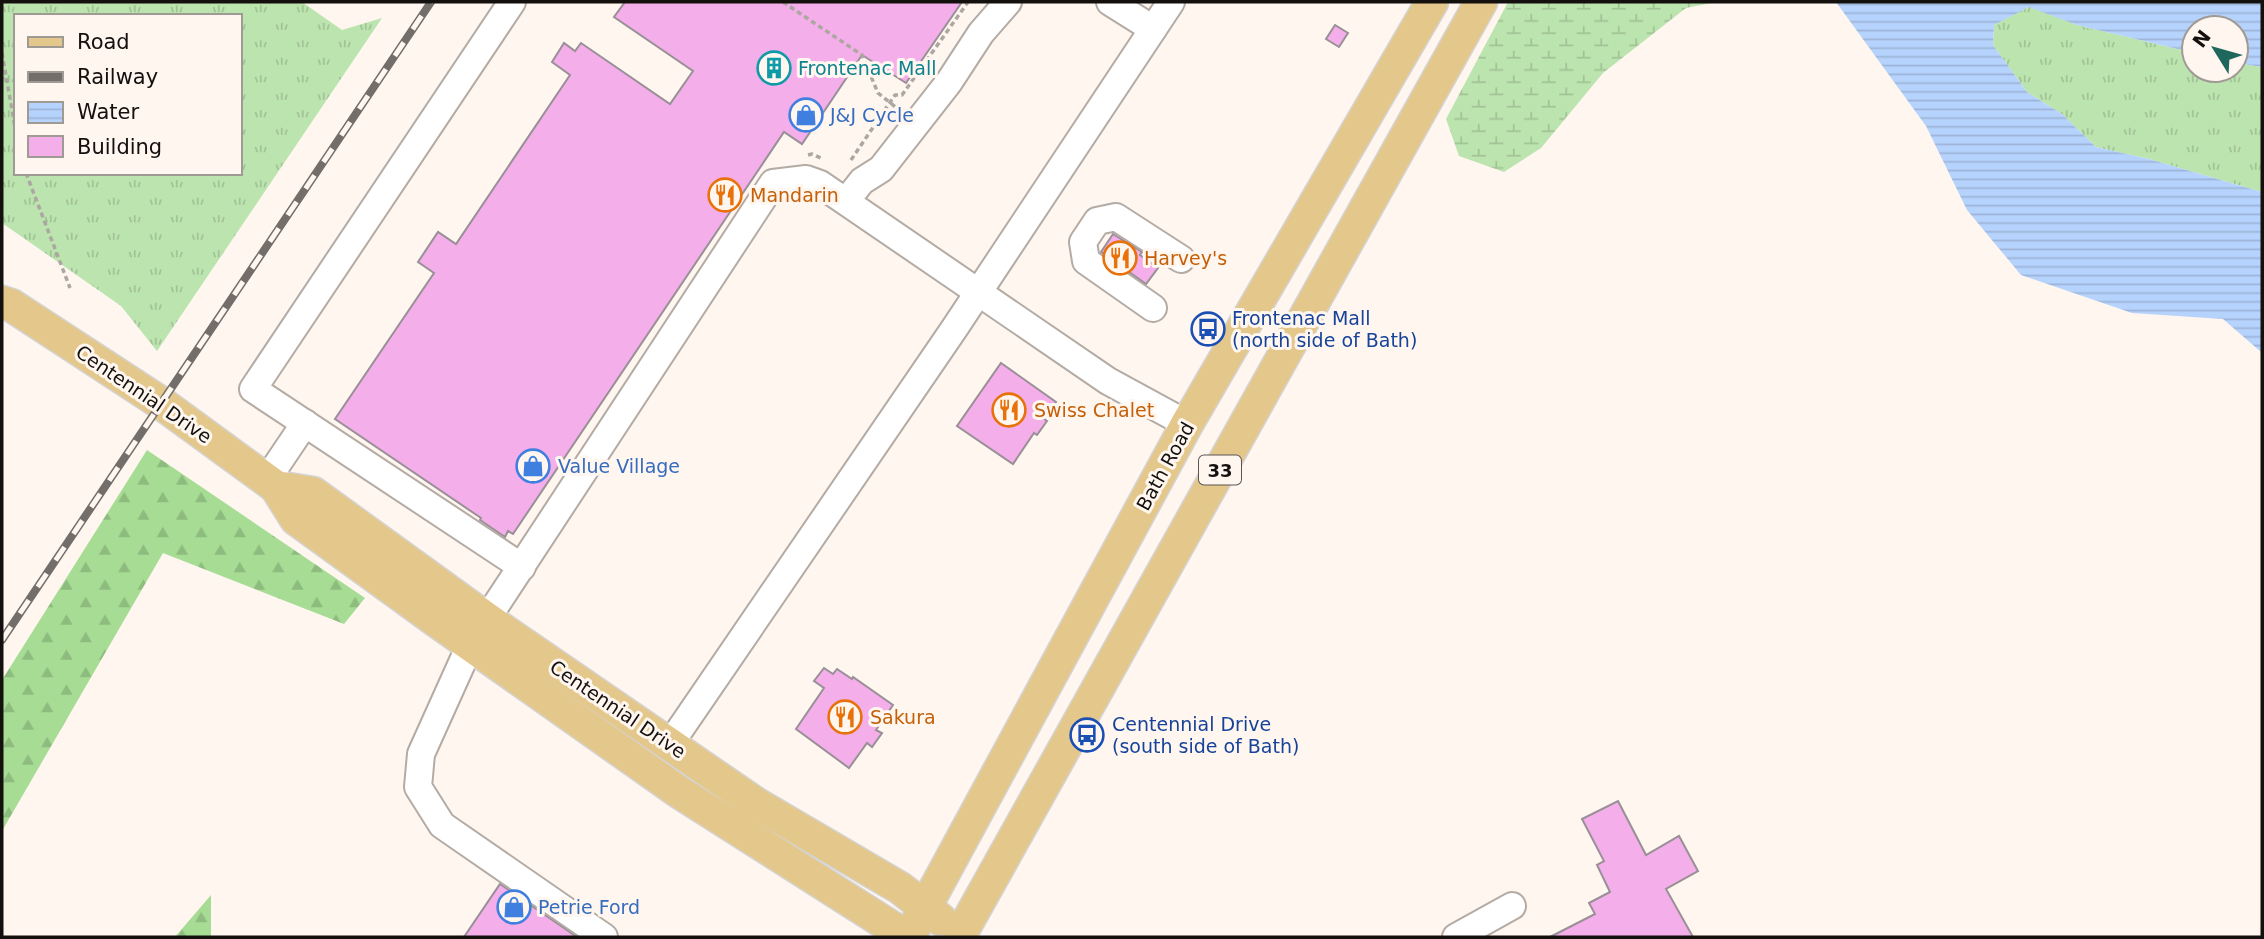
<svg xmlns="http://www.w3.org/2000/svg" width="2264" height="939" font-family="'DejaVu Sans',sans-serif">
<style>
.grass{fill:url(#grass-tufts);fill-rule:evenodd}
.forest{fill:url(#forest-firs)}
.wetland{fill:url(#wetland-marsh)}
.water{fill:url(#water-rules)}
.building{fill:#f4aee9;stroke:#989096;stroke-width:2}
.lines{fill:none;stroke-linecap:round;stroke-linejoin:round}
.minor-casing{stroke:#b3aba4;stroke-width:30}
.major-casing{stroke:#d5d4d4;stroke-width:35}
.path{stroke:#ada7a2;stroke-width:3.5;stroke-dasharray:5 3.5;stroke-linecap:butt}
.minor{stroke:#fff;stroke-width:26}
.major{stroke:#e4c78b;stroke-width:32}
.rail-casing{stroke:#736e6a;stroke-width:8}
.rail{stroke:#fef6ef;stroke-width:5;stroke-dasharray:16;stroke-linecap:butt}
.labels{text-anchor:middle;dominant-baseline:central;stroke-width:6;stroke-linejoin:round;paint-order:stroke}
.shield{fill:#fef6ef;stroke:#5a5552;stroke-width:2}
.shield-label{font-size:18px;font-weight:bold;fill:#13100e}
.culture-label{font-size:19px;fill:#0d838f;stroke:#fef6ef;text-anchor:start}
.shop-label{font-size:19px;fill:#366cbe;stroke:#fef6ef;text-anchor:start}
.food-label{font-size:19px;fill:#c56008;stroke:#fef6ef;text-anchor:start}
.transit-label{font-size:19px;fill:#164399;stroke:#fef6ef;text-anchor:start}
.street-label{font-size:19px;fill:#13100e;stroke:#fef6ef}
</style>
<defs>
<pattern id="grass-tufts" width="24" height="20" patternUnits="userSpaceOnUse" patternTransform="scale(1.75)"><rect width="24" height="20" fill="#bce4af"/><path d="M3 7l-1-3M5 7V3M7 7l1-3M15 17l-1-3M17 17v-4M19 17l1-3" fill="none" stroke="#a1c395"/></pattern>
<pattern id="forest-firs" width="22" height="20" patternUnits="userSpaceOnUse" patternTransform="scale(1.75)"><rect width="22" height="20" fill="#a6dc94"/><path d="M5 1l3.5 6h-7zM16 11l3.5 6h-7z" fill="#8ebc7e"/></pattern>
<pattern id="wetland-marsh" width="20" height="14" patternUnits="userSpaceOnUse" patternTransform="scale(1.75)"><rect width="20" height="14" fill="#bce4af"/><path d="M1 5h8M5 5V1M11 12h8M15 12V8" fill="none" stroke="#a1c395"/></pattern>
<pattern id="water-rules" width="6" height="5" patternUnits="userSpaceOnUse" patternTransform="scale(1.75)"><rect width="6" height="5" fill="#b6d3fd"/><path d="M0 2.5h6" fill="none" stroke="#9cb4d8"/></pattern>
</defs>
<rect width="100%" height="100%" fill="#fef6ef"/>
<g class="grass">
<path d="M2,2H302L342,30L382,18L157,351L121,306L2,223ZM16,16H240V173H16Z"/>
<polygon points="2029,6 2077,25 2194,53 2194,70 2236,70 2236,63 2262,67 2262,192 2149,159 2096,147 2062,114 2027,92 1993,45 1994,25"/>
</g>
<g class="forest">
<polygon points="147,450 365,598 344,624 163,553 2,831 2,680"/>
<polygon points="211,895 211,937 175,937"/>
</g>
<polygon class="wetland" points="1508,2 1717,2 1686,8 1603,73 1541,148 1504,172 1459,156 1446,119"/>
<polygon class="water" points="1836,2 2262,2 2262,67 2236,63 2236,28 2194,28 2194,53 2077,25 2029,7 1994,25 1993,45 2027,92 2062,114 2096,147 2149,159 2262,192 2262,356 2261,352 2223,319 2132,313 2021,275 1967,210 1926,126"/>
<g class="building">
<polygon points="625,2 962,2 906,83 862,55 802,144 784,132 513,534 508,531 505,537 480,520 481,518 335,419 434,273 418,262 438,232 456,244 570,75 552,62 564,43 575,51 581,43 670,104 693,71 614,17"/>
<polygon points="1335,25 1348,33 1339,47 1326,39"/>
<polygon points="1113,234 1142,252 1140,255 1158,268 1146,284 1101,252"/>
<polygon points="1001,363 1056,402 1044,419 1047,421 1037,435 1034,433 1013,464 957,426"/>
<polygon points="824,668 833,674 837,669 852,679 853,677 893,705 876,730 882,733 872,747 867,743 849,768 796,729 824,688 814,681"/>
<polygon points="1618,801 1646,855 1679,836 1698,871 1666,889 1693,937 1550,937 1595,914 1589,903 1610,892 1597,865 1604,861 1582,819"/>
<polygon points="500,884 577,937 464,937"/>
</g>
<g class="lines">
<defs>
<g id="minor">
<polyline points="512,2 253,389 522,567"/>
<polyline points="1110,2 1153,29"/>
<polyline points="846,201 862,181 881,169 949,82 981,33 1008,2"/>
<polyline points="1153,308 1086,261 1083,242 1097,221 1116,217 1181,259"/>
<polyline points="266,481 305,423"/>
<polyline points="670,744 954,329 1171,2"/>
<polyline points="604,937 442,825 418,787 421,754 471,643 773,183 806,179 820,184 1108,381 1187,424"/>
<polyline points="1456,937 1512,906"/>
</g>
<g id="major">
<polyline points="2,302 11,305 161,403 276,487 296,519 438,622 679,792 907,937"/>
<polyline points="276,487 313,493 487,619 755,803 900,888 940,919"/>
<polyline points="909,937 1187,424 1432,2"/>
<polyline points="959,937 1481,2"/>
</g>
</defs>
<use href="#minor" class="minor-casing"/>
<use href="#major" class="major-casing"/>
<g class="path">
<polyline points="783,2 862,55 878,93 898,109"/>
<polyline points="2,53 16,133"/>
<polyline points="808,155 812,154 823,159"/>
<polyline points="851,160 895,95 902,95 968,2"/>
<polyline points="26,173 70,288"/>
</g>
<use href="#minor" class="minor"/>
<use href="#major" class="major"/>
<defs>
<polyline id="rail" points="2,640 431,2"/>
</defs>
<use href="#rail" class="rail-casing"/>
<use href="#rail" class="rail"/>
</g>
<defs>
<symbol id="building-ring" viewBox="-11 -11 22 22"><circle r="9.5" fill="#fef6ef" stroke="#0f9aa8" stroke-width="1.5"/><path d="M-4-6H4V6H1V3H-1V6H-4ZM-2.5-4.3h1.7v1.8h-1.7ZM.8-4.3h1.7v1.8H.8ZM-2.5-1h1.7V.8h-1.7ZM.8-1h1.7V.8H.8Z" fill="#0f9aa8"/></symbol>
<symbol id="shop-ring" viewBox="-11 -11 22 22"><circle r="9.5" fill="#fef6ef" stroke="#3f7fe0" stroke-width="1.5"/><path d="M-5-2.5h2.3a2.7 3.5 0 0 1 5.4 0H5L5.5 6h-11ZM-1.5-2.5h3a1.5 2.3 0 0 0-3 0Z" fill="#3f7fe0"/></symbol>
<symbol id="restaurant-ring" viewBox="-11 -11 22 22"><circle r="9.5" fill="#fef6ef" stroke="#e8710a" stroke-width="1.5"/><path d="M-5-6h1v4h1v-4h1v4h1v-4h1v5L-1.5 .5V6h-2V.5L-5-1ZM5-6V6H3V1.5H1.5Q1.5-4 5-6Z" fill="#e8710a"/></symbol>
<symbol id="bus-ring" viewBox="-11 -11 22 22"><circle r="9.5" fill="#fef6ef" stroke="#1a4fb4" stroke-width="1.5"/><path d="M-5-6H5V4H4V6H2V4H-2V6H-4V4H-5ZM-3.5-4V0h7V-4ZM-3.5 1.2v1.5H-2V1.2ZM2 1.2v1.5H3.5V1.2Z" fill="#1a4fb4"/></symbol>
</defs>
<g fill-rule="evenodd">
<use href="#building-ring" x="755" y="49" width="38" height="38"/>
<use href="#shop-ring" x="787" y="96" width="38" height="38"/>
<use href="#restaurant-ring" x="706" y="176" width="38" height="38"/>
<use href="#restaurant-ring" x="1101" y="239" width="38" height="38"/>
<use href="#bus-ring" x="1189" y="310" width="38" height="38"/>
<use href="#restaurant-ring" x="990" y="391" width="38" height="38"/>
<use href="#shop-ring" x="514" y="447" width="38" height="38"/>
<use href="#restaurant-ring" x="826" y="698" width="38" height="38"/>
<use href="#bus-ring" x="1068" y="716" width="38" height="38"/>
<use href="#shop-ring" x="495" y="888" width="38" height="38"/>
</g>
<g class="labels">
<rect class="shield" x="1199" y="455.5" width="42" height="29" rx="5"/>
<g class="shield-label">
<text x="1220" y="470">33</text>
</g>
<g class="culture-label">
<text x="798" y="68">Frontenac Mall</text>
</g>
<g class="shop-label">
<text x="830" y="115">J&amp;J Cycle</text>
<text x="558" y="466">Value Village</text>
<text x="538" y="907">Petrie Ford</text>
</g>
<g class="food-label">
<text x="750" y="195">Mandarin</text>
<text x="1144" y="258">Harvey's</text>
<text x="1034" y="410">Swiss Chalet</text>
<text x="870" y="717">Sakura</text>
</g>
<g class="transit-label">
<text x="1232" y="318">Frontenac Mall<tspan x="1232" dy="22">(north side of Bath)</tspan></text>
<text x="1112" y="724">Centennial Drive<tspan x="1112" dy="22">(south side of Bath)</tspan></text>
</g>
<g class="street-label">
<text transform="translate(144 394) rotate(34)">Centennial Drive</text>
<text transform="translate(1165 466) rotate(-61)">Bath Road</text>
<text transform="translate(618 709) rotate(34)">Centennial Drive</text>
</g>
</g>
<rect width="2264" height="939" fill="none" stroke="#13100e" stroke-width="7"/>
<rect x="14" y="14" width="228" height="161" fill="#fef6ef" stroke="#a09a95" stroke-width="2"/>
<rect x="28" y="37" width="35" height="10" fill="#e4c78b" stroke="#a09a95" stroke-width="2"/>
<text x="77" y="49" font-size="21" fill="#13100e">Road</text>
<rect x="28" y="72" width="35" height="10" fill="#736e6a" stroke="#a09a95" stroke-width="2"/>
<text x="77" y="84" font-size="21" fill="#13100e">Railway</text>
<rect x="28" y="102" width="35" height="21" fill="url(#water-rules)" stroke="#a09a95" stroke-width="2"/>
<text x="77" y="119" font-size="21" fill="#13100e">Water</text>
<rect x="28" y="136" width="35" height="21" fill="#f4aee9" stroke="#a09a95" stroke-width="2"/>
<text x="77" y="154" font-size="21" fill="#13100e">Building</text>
<g transform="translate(2215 49) rotate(307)"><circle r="33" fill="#fef6ef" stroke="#a09a95" stroke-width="2"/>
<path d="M0-5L12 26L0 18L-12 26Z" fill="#1e675d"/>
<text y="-10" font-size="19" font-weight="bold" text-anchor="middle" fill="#13100e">N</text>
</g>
</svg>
